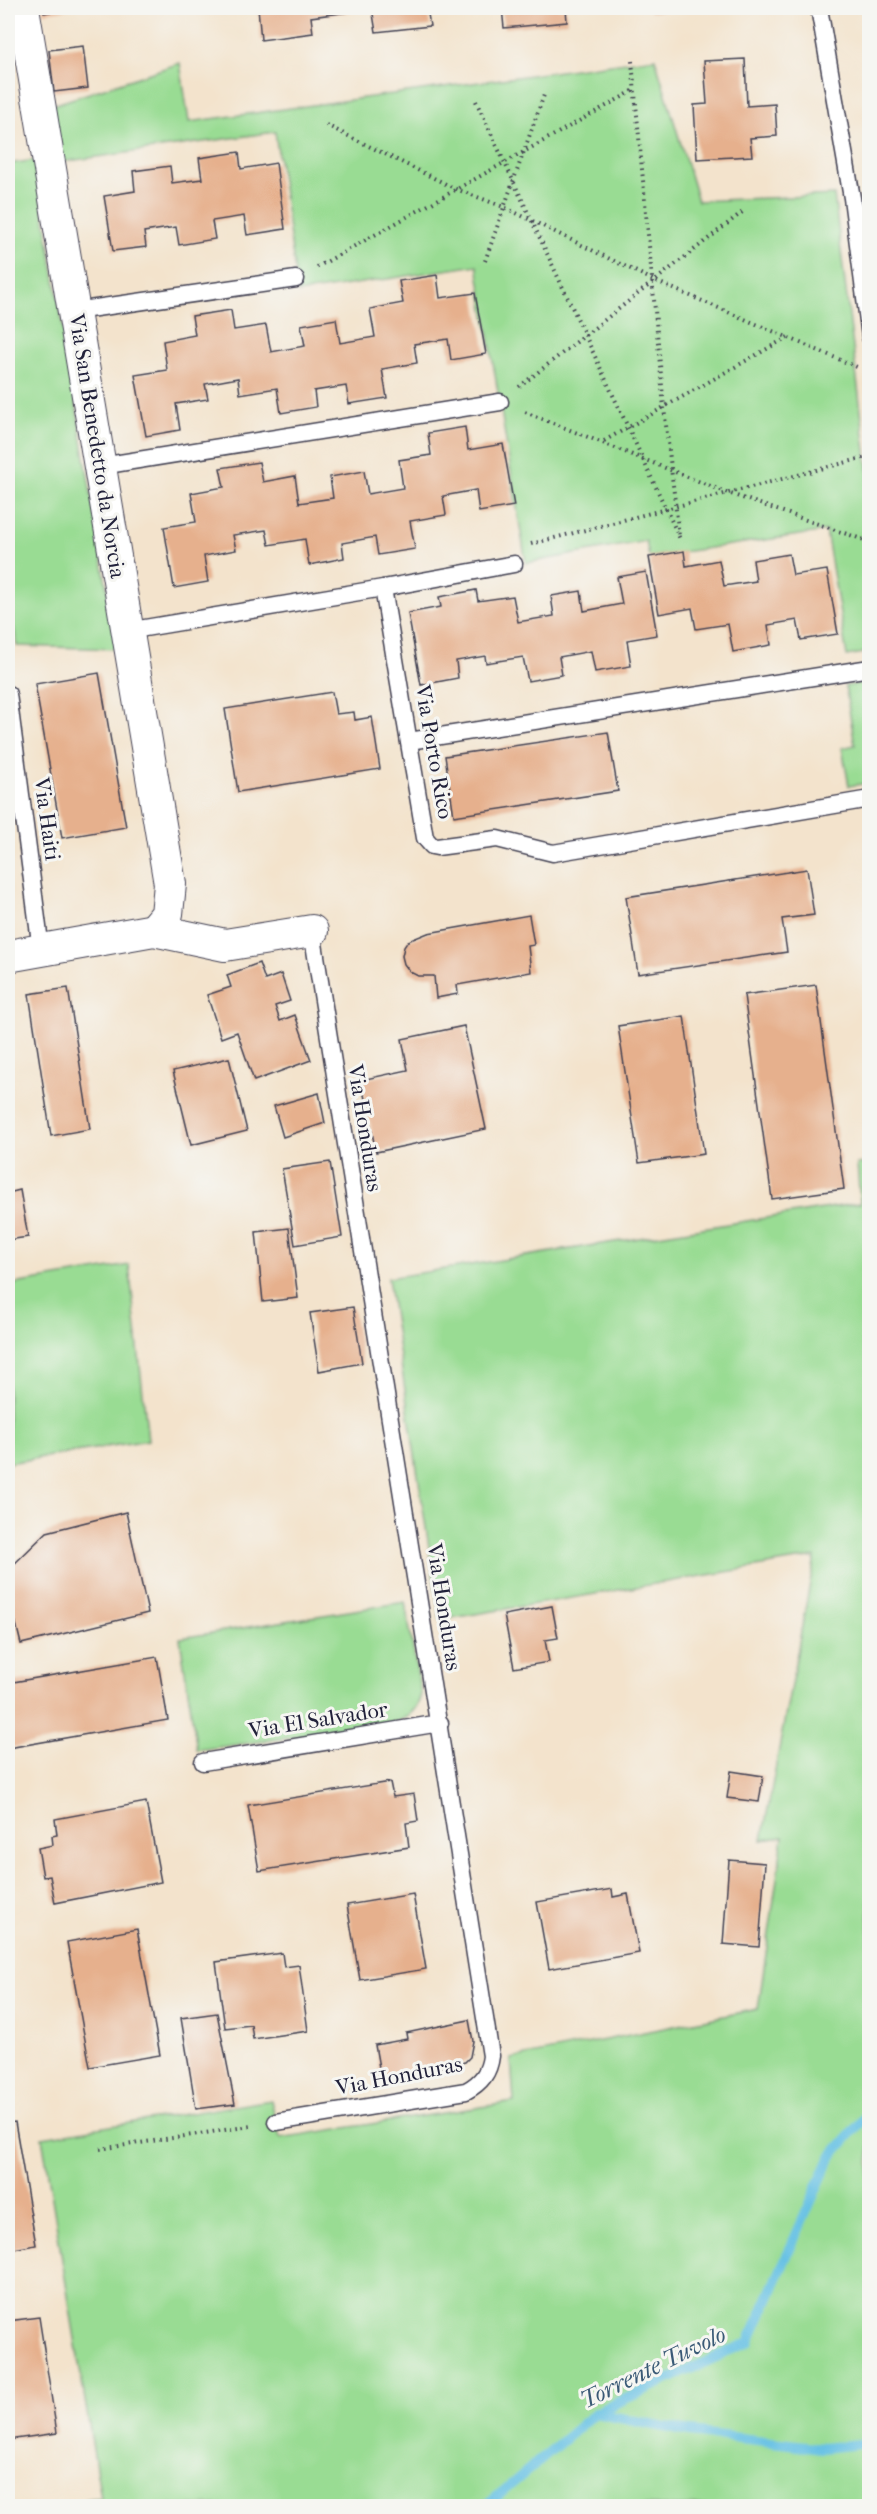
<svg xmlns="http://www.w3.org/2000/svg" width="877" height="2514" font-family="'IM FELL French Canon',serif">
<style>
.green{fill:#99dc93;stroke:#5e7f67;stroke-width:1.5}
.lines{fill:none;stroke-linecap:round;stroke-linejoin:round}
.stream{stroke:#66c1e4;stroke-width:10}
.building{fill:#e6b08d}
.service-casing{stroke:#413f51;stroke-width:19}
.minor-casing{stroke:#413f51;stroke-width:34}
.path{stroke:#413f51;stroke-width:4;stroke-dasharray:1.5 4.5;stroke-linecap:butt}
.service{stroke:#fff;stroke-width:16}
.minor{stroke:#fff;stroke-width:32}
.labels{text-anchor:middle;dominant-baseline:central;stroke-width:6;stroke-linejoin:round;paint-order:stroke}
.street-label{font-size:22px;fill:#22223b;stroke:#f6f6f2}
.water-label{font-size:24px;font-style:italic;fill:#3a5a76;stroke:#f6f6f2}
</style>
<rect width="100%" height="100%" fill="#f6f6f2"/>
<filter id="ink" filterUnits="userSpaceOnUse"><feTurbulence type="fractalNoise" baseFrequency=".0167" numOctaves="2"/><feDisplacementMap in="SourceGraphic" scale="12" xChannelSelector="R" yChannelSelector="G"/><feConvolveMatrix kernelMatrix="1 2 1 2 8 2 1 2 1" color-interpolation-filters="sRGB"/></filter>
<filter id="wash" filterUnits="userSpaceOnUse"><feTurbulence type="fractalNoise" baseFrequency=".008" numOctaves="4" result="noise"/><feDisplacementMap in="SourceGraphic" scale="24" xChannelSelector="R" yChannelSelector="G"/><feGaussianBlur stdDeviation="1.35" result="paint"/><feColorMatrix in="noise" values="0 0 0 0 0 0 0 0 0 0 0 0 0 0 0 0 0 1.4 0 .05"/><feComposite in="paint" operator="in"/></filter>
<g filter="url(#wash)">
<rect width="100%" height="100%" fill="#f3e3cc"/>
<g class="green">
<polygon points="655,58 698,201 834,195 869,475 869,652 847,656 826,531 649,557 646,541 526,563 477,265 298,293 275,132 62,162 53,105 180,63 189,122"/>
<polygon points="35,160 117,649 17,646 8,595 8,164"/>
<polygon points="869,682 869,783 849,786 842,748 855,745 845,686"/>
<polygon points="869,1163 869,2506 51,2506 101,2498 42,2137 271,2100 280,2138 514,2102 511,2059 758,2009 783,1837 762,1840 815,1557 440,1620 388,1278 860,1203 857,1164"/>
<polygon points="129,1265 148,1440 8,1463 8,1285"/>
<path d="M405,1602L421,1694C416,1719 395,1723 373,1727L197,1750L180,1638Z"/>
</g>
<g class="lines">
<g class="stream">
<polyline points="595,2413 690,2432 822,2448 870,2443"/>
<polyline points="486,2506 595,2413 749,2342 830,2158 870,2112"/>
</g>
</g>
<g id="blocks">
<g class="building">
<polygon points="43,8 68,8 68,9 44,13"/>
<polygon points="258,8 371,8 371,9 311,17 313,33 261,40"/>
<polygon points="372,8 427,8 430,26 376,32"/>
<polygon points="502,8 566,8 567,22 504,28"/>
<polygon points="650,8 676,8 676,9 651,12"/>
<polygon points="83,46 88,88 54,92 49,50"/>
<polygon points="745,59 747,106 775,104 777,136 750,138 752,156 697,159 694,105 707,104 704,61"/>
<polygon points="239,152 241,169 276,163 285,229 247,235 244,216 212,221 215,239 179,245 176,227 144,232 146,247 113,251 104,196 135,191 133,171 170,166 172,183 202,179 199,158"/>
<polygon points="437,275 440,298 475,293 486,354 451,360 448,339 414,344 417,363 382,369 387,398 349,404 346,386 314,391 316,407 281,413 277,388 240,394 238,378 205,384 208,399 176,404 180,430 146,436 135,375 167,370 163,341 195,335 192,316 231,310 234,330 266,325 271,352 305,346 301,325 336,319 340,343 375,337 370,309 403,303 399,281"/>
<polygon points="465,427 468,450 503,444 514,506 479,512 476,490 443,496 446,515 410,521 415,549 378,555 375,537 342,543 344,558 309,565 305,539 269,545 266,530 233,535 236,550 204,556 208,582 174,588 164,527 196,522 191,493 224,487 220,468 259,462 263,482 295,476 299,503 333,498 330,477 364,471 368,494 403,488 399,460 431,455 428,433"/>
<polygon points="684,551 686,566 719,560 724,586 756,581 753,560 789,554 793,575 827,570 838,634 801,640 797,620 768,625 771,645 733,652 728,624 696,629 692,608 659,614 649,557"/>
<polygon points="646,572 657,635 627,640 631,666 595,672 591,651 559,657 562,675 528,681 523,657 486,663 485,656 456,661 458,678 421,685 408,613 441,607 439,597 476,590 478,601 513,596 518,622 554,616 551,596 581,591 584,611 622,604 617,577"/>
<polygon points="99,673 126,827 62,838 35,684"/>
<polygon points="332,692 336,714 354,712 355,720 372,717 380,769 238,792 225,709"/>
<polygon points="608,732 618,791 454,816 445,756"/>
<polygon points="807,869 814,915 782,919 787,952 638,974 626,897"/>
<polygon points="529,915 534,945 528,946 531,972 457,985 458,994 436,998 434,976 418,976 410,972 404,964 402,956 404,947 408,941 428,933"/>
<polygon points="259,963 265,980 281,974 290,1001 275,1006 280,1021 295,1015 311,1060 254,1081 237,1032 221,1038 207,995 231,987 227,975"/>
<polygon points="816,985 844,1189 772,1199 744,995"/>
<polygon points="68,988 90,1129 51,1136 29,994"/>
<polygon points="684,1016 704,1154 639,1163 618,1026"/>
<polygon points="464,1026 486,1129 376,1152 361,1080 408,1070 402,1039"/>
<polygon points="229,1058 247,1131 191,1145 173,1071"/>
<polygon points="319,1093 325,1123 283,1137 274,1106"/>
<polygon points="330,1162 342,1237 295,1245 282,1169"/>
<polygon points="20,1190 28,1237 8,1240 8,1193"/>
<polygon points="289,1228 298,1298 263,1302 256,1232"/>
<polygon points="353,1307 362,1363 319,1371 310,1313"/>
<polygon points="126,1512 148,1613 21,1644 8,1591 8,1570 47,1532"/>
<polygon points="552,1606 558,1638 545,1640 549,1662 514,1668 504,1615"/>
<polygon points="157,1657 168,1720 8,1748 8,1683"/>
<polygon points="731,1771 763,1776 759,1802 727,1798"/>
<polygon points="390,1782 393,1797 414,1794 418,1821 406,1823 409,1847 259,1871 248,1805"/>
<polygon points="146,1802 161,1882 55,1903 50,1876 43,1877 38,1848 53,1845 52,1836 57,1835 55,1819"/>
<polygon points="729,1860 765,1863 759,1947 723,1944"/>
<polygon points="612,1889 613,1897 628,1894 639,1953 549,1969 537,1902"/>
<polygon points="413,1894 426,1969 360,1980 347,1905"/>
<polygon points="137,1929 160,2055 90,2067 67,1942"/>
<polygon points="282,1953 284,1967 299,1965 308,2031 253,2039 251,2025 225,2028 216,1962"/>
<polygon points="217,2013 235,2104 196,2109 181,2018"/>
<polygon points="469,2020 473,2041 470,2057 465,2062 381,2079 375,2045 407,2039 406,2033"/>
<polygon points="15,2122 36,2245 8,2250 8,2123"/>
<polygon points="39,2317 57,2433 8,2440 8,2321"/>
</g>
</g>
</g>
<g filter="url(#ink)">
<use href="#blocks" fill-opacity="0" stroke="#413f51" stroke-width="1.5"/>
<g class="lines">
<defs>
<g id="service">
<polyline points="819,8 852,198 870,337"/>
<polyline points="75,311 296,279"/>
<polyline points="101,466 500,402"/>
<polyline points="383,588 514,564"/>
<polyline points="127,631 383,588 425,838 432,846 437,847 497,839 553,853 870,799"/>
<polyline points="8,694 41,950"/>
<polyline points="409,741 870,668"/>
<polyline points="203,1762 440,1723"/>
<path d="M276,2122L466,2091C481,2083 489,2073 491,2056C434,1681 370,1306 312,931"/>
</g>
<g id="minor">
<polyline points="23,8 170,884 167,914 154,930"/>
<polyline points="8,956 154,930 225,945 312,931"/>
</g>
</defs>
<use href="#service" class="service-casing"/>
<use href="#minor" class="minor-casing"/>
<g class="path">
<polyline points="632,61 664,408 679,536"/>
<polyline points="476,101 680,539"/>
<polyline points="326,125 456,189 504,207 653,280 857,367"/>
<polyline points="485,261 545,92"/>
<polyline points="317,267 633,91"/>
<polyline points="519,387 745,210"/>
<polyline points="525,412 728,493 870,542"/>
<polyline points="604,441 788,337"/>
<polyline points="531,544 867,457"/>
<polyline points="100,2149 251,2126"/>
</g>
<use href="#service" class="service"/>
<use href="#minor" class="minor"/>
</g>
</g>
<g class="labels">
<g class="street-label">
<text transform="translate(97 446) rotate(81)">Via San Benedetto da Norcia</text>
<text transform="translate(434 752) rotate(80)">Via Porto Rico</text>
<text transform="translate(47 819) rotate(82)">Via Haiti</text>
<text transform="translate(365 1128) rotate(81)">Via Honduras</text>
<text transform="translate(444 1607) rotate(81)">Via Honduras</text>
<text transform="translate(318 1720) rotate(-9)">Via El Salvador</text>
<text transform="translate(399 2076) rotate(-11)">Via Honduras</text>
</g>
<g class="water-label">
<text transform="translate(653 2367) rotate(-26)">Torrente Tuvolo</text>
</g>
</g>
<rect width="877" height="2514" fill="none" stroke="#f6f6f2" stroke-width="30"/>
</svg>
